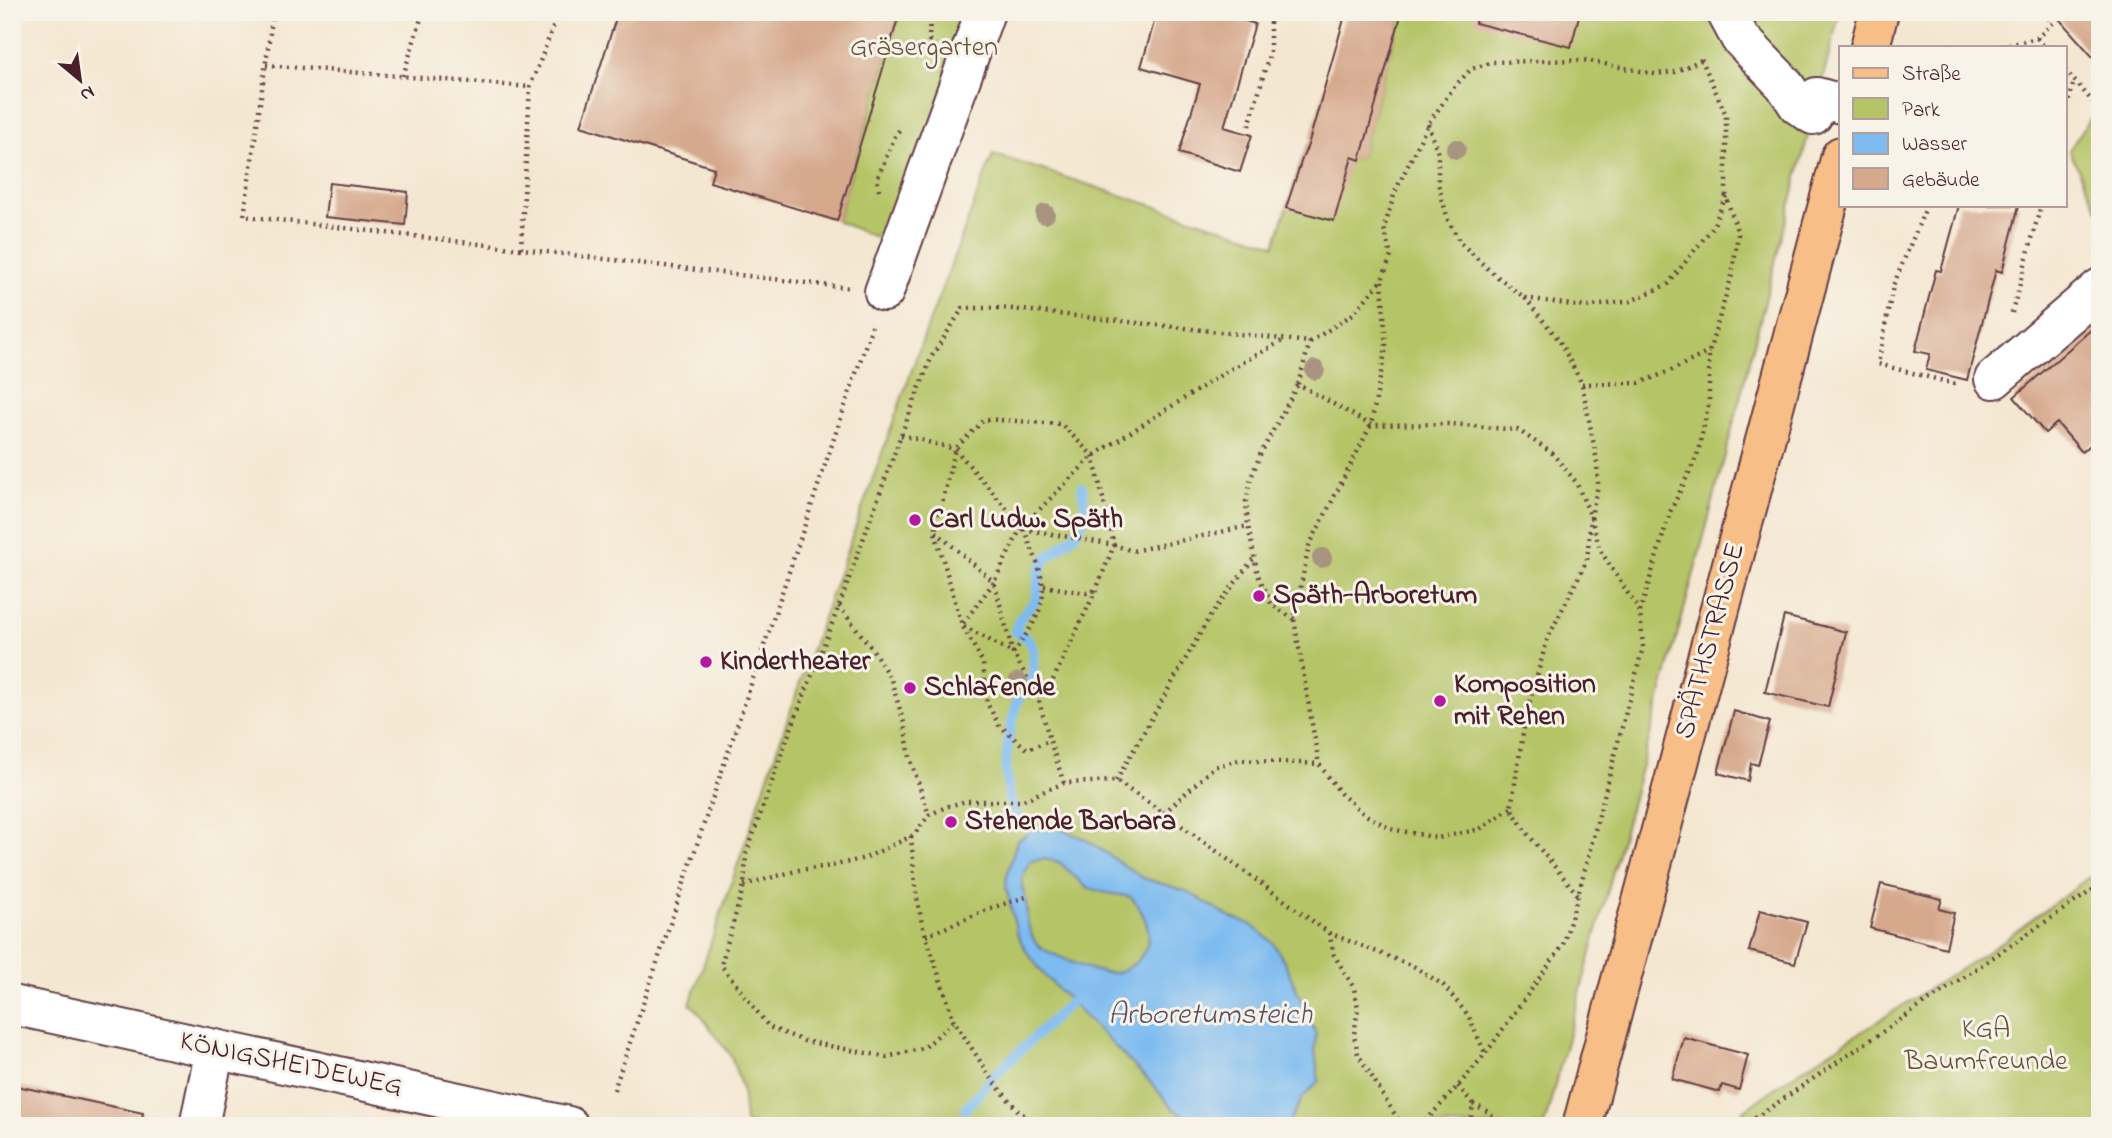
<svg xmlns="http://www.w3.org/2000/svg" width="2112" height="1138" font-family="'Indie Flower',sans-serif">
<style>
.green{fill:#b5c466;stroke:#807248;stroke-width:2}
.water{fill:#7dbbf0;stroke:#646d8e;stroke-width:2;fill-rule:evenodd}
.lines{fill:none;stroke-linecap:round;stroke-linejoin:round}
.stream{stroke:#7dbbf0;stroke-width:10}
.building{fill:#d6a88c}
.minor-casing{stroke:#643d44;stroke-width:42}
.major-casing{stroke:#643d44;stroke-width:42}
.path{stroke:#643d44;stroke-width:4.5;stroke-dasharray:2 5;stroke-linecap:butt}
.minor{stroke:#fff;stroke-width:38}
.major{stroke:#f7be87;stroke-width:38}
.tree{fill:#a89480}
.poi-dot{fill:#b5179e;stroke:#f7f3e8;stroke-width:2.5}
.labels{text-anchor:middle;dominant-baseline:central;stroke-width:6;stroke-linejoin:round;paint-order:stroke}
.park-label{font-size:28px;fill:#6a513d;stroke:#f7f3e8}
.poi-label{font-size:28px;font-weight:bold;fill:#4a1f2b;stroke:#f7f3e8;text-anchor:start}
.street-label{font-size:28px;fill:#4a1f2b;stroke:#f7f3e8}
.water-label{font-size:30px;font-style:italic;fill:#594e66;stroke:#f7f3e8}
</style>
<rect width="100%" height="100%" fill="#f7f3e8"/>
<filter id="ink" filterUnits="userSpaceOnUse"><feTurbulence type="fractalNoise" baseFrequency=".0143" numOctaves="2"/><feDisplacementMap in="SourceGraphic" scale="14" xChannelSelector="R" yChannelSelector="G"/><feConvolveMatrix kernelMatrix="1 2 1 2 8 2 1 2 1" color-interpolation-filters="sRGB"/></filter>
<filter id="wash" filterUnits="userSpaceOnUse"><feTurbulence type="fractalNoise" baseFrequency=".00686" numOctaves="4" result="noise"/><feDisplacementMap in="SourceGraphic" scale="28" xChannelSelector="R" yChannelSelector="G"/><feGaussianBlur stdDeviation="1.57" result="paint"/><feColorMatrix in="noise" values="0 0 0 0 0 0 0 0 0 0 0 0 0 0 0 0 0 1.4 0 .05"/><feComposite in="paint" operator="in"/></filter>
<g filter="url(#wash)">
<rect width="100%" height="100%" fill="#f4e7d1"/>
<g class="green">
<polygon points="900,12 970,12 891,244 837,221"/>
<polygon points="1402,12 1840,12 1707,525 1544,1126 760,1126 745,1123 742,1089 731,1056 696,1009 690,1004 805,668 921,344 993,154 1275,245 1302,159 1308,145 1360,159"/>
<polygon points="2095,112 2100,118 2100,214 2069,150"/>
<polygon points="2100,869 2100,1126 1723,1126 1790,1077 1995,947"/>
</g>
<path class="water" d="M1051,825L1085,839L1143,878L1186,891L1232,918L1250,924L1273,943L1284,961L1316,1034L1315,1052L1319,1081L1303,1097L1287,1126H1213L1194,1120L1173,1109L1153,1085L1045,976L1027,952L1017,934L1006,887L1007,875L1017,841L1032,831ZM1043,859L1059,862L1086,887L1102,892L1131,897C1148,917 1158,942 1135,963C1128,969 1120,973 1111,973C1097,973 1082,966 1069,961C1059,956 1044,952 1036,943C1027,930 1027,916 1026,901C1026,896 1022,891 1022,886C1021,877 1026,868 1031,861Z"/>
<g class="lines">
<g class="stream">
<polyline points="1032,831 1019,819 1009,799 1006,769 1008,739 1018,699 1033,675 1034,650 1029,640 1015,631 1020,618 1036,600 1040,569 1047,558 1075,535 1083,520 1086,510 1082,487"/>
<polyline points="965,1109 995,1075 1071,1002"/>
</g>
</g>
<g id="blocks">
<g class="building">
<polygon points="618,12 900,12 837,221 710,182 714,168 581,126"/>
<polygon points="1157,12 1218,12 1255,24 1224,127 1252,135 1240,172 1179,153 1200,84 1141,67"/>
<polygon points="1346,12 1402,12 1360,160 1352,157 1334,221 1286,208 1302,159 1308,145"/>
<polygon points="1476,12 1580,12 1571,47 1475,23"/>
<polygon points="2053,12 2100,12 2100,65"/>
<polygon points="329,183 408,192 405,225 325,217"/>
<polygon points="1959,205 2019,205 2002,272 1996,270 1967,380 1926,370 1930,354 1915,351 1936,270 1941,271"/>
<polygon points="2100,322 2100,437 2082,452 2057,423 2045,433 2014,397"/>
<polygon points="1784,616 1846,632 1828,707 1765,692"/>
<polygon points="1734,711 1770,722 1758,765 1751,763 1748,781 1718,773"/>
<polygon points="1881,884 1942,899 1939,909 1954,913 1946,948 1870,928"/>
<polygon points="1760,910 1807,922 1795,963 1749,951"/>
<polygon points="1684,1038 1748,1055 1739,1090 1722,1085 1720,1092 1672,1079"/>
<polygon points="12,1085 143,1113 141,1126 12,1126"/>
</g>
</g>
</g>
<g filter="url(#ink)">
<use href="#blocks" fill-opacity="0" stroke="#643d44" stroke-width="2"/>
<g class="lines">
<defs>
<g id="minor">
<polyline points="1726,12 1740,38 1784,84 1798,105 1813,115"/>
<polyline points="1817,97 1841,104"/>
<polyline points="884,292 985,12"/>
<polyline points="1994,379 2100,288"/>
<polyline points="12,1005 569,1126"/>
<polyline points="199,1126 215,1049"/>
</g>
<g id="major">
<polyline points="1870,47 1879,12"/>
<polyline points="1582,1126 1841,156"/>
</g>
</defs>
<use href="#minor" class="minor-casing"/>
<use href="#major" class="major-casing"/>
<g class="path">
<polyline points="273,12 244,216 849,288"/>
<polyline points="930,12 929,40 935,44"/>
<polyline points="2037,38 2045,47"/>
<polyline points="2002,47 2037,38 2053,23 2043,12"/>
<polyline points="266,65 530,87"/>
<polyline points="2065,70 2100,110"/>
<polyline points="403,76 423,12"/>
<polyline points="2065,114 2074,81"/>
<polyline points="1428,124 1438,153 1438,183 1448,220 1460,242 1490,271 1525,298 1586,307 1631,301 1668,284 1713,227 1726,196"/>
<polyline points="1249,126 1270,52 1270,12"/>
<polyline points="879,190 877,179 896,134 901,128"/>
<polyline points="1927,205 1893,286 1878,364 1959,385"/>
<polyline points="521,248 530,87 559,12"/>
<polyline points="1382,281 1386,347 1371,425 1309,546 1294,619 1319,764 1341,794 1364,814 1391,829 1438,838 1480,829 1511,808"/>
<polyline points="1525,298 1559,340 1582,384 1597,461 1598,485 1591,517 1587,560 1547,640 1526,715 1511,808 1526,832 1578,895"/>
<polyline points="2012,313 2041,205"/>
<polyline points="1310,342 1298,384 1371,425 1451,424 1518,430 1552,453 1576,482 1591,517 1600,550 1640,612"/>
<polyline points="1582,384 1639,383 1668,372 1709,352"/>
<polyline points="901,435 955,449 1024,529 1114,545 1133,551 1248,526"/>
<path d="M1024,529C1048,589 1054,598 1013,653L962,625L935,532L955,449L985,419L1061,424L1093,456L1114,545L1096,590L1053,680L1038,697"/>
<polyline points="936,532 994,582 962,625 983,663 987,703 999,725 1027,749 1050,741"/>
<polyline points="1044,586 1086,593 1096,590"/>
<polyline points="839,606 873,650 891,680 904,723 910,758 929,815"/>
<polyline points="1294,619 1272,605 1258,575 1248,526 1246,501 1251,478 1260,455 1298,384"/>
<polyline points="1116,781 1210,616 1253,559"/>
<polyline points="1064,783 1050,741 1038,697 1013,653 994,582 1021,528 1093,456 1229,370 1284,340"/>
<polyline points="1164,813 1214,767 1239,760 1319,764"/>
<polyline points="911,836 915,885 922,924 954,1021"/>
<polyline points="744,885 799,870 832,866 865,858 914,835 929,815 946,807 966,801 1021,801 1064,783 1116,781 1164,813 1329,933 1415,967 1443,985 1468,1015 1485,1053"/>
<polyline points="1329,933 1334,955 1354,988 1358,1008 1354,1035 1358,1054 1402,1126"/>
<polyline points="926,936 991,908 1026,897"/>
<polyline points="1458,1086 1473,1104 1470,1126"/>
<polyline points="614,1090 872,326"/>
<polyline points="1473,1104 1489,1112 1502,1126"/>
<polyline points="1042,1126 1019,1112 993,1081 954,1021 924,1048 887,1057 804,1041 769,1027 721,965 744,885 746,855 787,739 839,606 901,435 932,356 963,308 1004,308 1310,342 1353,314 1382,280 1391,256 1384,228 1395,192 1428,124 1454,87 1471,69 1493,62 1584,60 1655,74 1675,72 1701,60"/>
<polyline points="1421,1126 1458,1086 1486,1053 1563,945 1578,895 1643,647 1640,612 1670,512 1697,456 1709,403 1709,352 1732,275 1738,234 1726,196 1726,115 1701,58"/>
<polyline points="1743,1126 2100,885"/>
</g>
<use href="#minor" class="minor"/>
<use href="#major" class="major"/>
</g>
<g class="tree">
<circle cx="1456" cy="149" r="10"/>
<circle cx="1045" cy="214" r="10"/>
<circle cx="1315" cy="370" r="10"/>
<circle cx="1322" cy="558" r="10"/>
<circle cx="1018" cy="682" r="10"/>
</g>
</g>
<g class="poi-dot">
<circle cx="915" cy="520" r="7"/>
<circle cx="1259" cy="596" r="7"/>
<circle cx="706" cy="662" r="7"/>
<circle cx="910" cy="688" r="7"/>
<circle cx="1440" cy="701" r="7"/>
<circle cx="951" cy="822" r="7"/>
</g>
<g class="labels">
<g class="park-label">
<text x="924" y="48">Gräsergarten</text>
<text x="1986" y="1030">KGA<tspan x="1986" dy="32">Baumfreunde</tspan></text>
</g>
<g class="poi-label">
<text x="929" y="520">Carl Ludw. Späth</text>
<text x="1273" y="596">Späth-Arboretum</text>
<text x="720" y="662">Kindertheater</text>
<text x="1454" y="685">Komposition<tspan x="1454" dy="32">mit Rehen</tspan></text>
<text x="924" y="688">Schlafende</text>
<text x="965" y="822">Stehende Barbara</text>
</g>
<g class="street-label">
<text transform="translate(1711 641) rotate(-75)">SPÄTHSTRASSE</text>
<text transform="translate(291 1065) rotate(12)">KÖNIGSHEIDEWEG</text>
</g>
<g class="water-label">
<text x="1210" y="1016">Arboretumsteich</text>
</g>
</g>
<rect width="2112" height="1138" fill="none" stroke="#f7f3e8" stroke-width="42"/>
<rect x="1839" y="46" width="228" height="161" fill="#f7f3e8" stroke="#b29e9c" stroke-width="2"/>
<rect x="1853" y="68" width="35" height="10" fill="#f7be87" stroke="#b29e9c" stroke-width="2"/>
<text x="1902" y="80" font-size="21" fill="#4a1f2b">Straße</text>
<rect x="1853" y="98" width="35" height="21" fill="#b5c466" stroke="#b29e9c" stroke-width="2"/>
<text x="1902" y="116" font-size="21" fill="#4a1f2b">Park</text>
<rect x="1853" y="133" width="35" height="21" fill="#7dbbf0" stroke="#b29e9c" stroke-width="2"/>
<text x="1902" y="150" font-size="21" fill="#4a1f2b">Wasser</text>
<rect x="1853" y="168" width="35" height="21" fill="#d6a88c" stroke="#b29e9c" stroke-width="2"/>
<text x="1902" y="186" font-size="21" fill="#4a1f2b">Gebäude</text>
<g transform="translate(80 80) rotate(151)" stroke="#f7f3e8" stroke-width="5" paint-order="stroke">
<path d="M0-5L12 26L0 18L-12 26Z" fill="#4a1f2b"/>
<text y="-10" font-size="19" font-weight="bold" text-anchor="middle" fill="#4a1f2b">N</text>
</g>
</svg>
